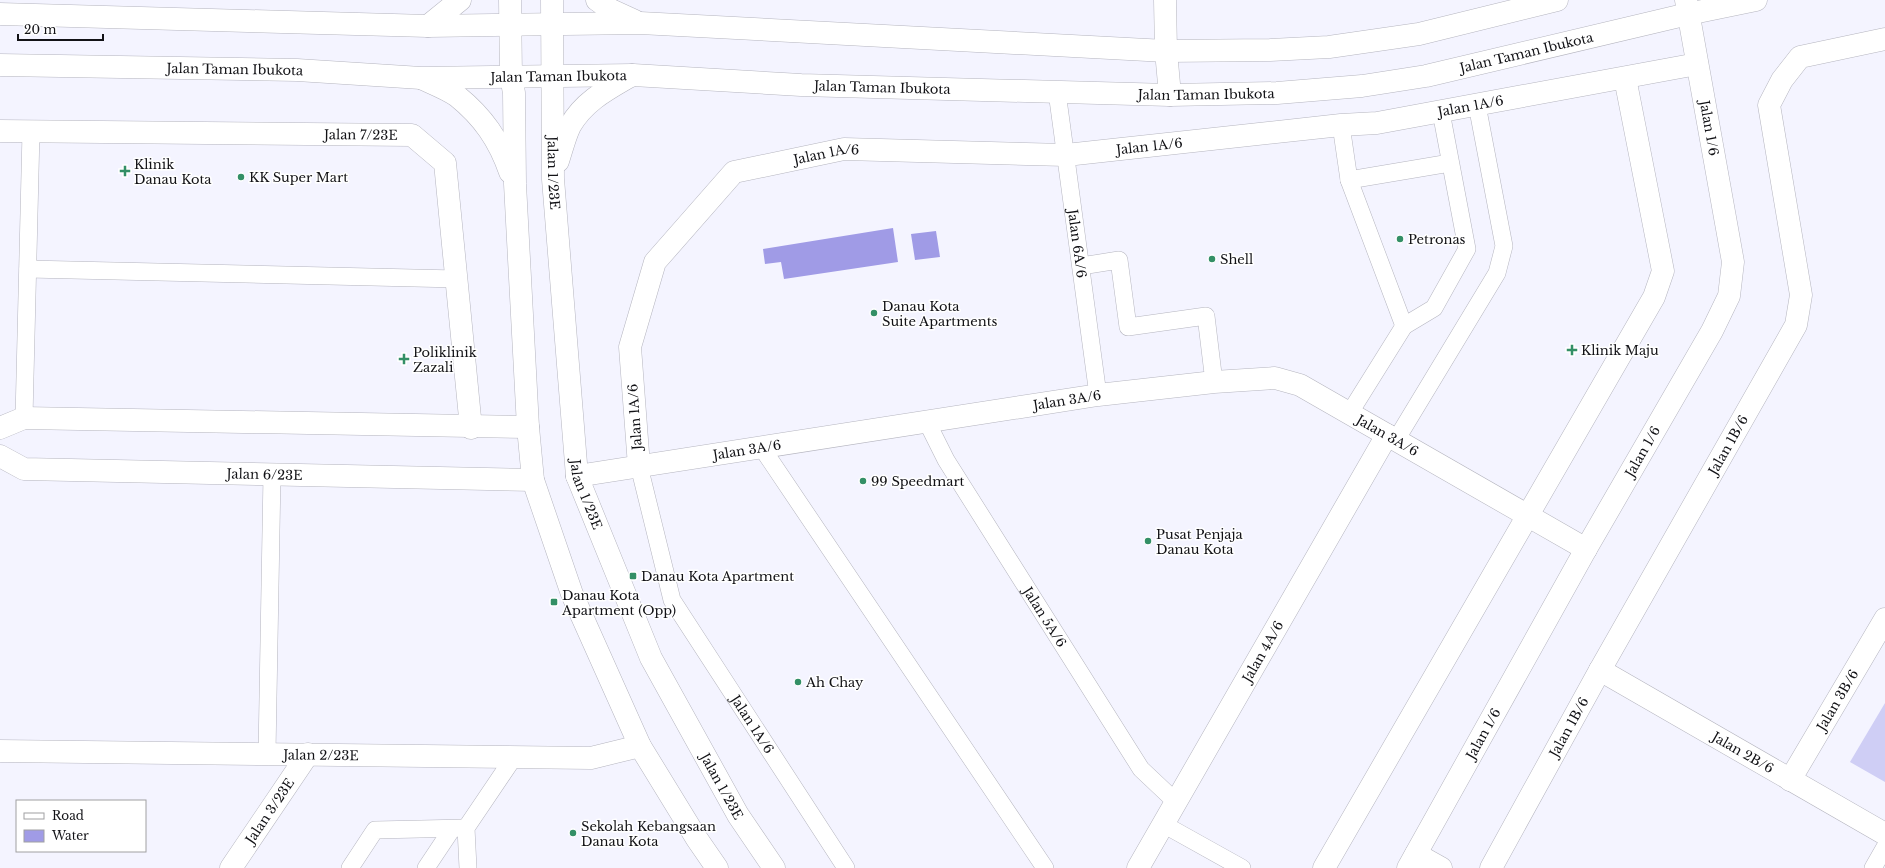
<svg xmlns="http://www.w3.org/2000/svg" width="1885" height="868" font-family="'Libre Baskerville',serif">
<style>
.green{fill:#cfcef5}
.water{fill:#a09be6}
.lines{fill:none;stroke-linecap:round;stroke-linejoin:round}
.lane-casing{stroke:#b5b5bf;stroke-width:18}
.street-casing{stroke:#b5b5bf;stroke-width:23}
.secondary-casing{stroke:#b5b5bf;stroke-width:23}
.lane{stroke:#fff;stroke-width:17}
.street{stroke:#fff;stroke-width:22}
.secondary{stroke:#fff;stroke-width:22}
.poi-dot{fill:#338f66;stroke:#fff;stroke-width:1.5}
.labels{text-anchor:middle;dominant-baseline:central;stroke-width:3;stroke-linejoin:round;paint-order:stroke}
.street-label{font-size:13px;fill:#121216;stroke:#fff}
.poi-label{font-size:13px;fill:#121216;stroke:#fff;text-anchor:start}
</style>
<rect width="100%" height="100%" fill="#f4f4ff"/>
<polygon class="green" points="1885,703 1885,782 1850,762"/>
<g class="water">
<polygon points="893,228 898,262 784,279 781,262 765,264 763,249"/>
<polygon points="936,231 940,257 915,260 911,234"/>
</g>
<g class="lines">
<defs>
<g id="lane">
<path id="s1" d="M1057,92L1098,395"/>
<polyline points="1341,125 1349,180 1450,163"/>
<polyline points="1349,180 1404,326"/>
<polyline points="1081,266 1119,260 1128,327 1206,316 1214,382"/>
<polyline points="28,269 457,279"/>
<polyline points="1349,414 1404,326 1434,308 1467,249 1441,112"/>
<polyline points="24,418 31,132"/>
<path id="s2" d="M927,422L946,460L1141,769L1176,802"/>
<polyline points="1396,440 1497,273 1504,246 1477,105"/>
<polyline points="762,448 1045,868"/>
<path id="s3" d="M639,466L672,600L846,868"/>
<polyline points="267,753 272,475"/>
<polyline points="1163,824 1242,868"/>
<polyline points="350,868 375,830 466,828"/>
<polyline points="426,868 452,829"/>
<polyline points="468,868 466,828 514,757"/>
<polyline points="1873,868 1885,847"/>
</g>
<g id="street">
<polyline points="1165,0 1166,51 1170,95"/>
<path id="s4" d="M0,131L412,135L445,163L471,428"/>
<polyline points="0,428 24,418 528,427"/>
<path id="s5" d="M0,456L24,469L533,480"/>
<path id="s6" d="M639,466L630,347L655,262L734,172L844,149L1066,155L1341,125L1377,123L1697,64"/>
<path id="s7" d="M577,476L1098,395L1214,382L1275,378L1300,385L1586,549"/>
<path id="s8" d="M1600,670L1885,834"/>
<path id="s9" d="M0,751L591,758L640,746"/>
<path id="s10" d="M1790,780L1885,619"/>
<polyline points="1416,854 1441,868"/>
<path id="s11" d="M231,868L308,754"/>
<path id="s12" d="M1138,868L1387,435"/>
<polyline points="1324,868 1654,297 1663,271 1625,78"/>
<path id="s13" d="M1408,868L1586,549L1712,331L1729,296L1733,262L1686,0"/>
<path id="s14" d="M1491,868L1600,670L1796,325L1801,295L1769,105L1782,80L1800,57L1885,39"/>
</g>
<g id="secondary">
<polyline points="510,0 511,76 514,93 515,184 528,427 533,480 572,594 640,746 697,839 717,868"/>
<path id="s15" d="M552,0L553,179L577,476L651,658L738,815L774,868"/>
<polyline points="597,0 611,10 635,21"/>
<polyline points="0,14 428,26 640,23 1166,51 1270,50 1329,47 1419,34 1557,0"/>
<polyline points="428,26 460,0"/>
<path id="s16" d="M0,65L297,70L421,78L633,75L801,85L1170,95L1277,93L1362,86L1426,76L1688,14L1756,0"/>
<path d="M423,79C434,84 447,89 457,96C483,117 499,140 510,172"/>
<path d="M558,161C562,149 565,136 570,126C584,101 608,89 632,75"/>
</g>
</defs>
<use href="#lane" class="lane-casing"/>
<use href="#street" class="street-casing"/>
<use href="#secondary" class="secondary-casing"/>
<use href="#lane" class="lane"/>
<use href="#street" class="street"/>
<use href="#secondary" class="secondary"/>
</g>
<g class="poi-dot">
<path d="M123 165h4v4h4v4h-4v4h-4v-4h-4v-4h4z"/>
<circle cx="241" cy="177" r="4"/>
<circle cx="1400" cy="239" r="4"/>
<circle cx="1212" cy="259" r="4"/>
<circle cx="874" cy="313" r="4"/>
<path d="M1570 344h4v4h4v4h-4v4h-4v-4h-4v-4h4z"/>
<path d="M402 353h4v4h4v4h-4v4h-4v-4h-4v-4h4z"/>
<circle cx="863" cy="481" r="4"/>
<circle cx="1148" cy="541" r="4"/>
<rect x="629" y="572" width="8" height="8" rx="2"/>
<rect x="550" y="598" width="8" height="8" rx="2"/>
<circle cx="798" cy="682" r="4"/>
<circle cx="573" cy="833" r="4"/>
</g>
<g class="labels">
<g class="street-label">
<text stroke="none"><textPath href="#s16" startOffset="1531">Jalan Taman Ibukota</textPath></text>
<text stroke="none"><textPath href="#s16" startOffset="235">Jalan Taman Ibukota</textPath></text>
<text stroke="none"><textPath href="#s16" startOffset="559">Jalan Taman Ibukota</textPath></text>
<text stroke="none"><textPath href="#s16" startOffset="883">Jalan Taman Ibukota</textPath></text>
<text stroke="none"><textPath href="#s16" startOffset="1207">Jalan Taman Ibukota</textPath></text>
<text stroke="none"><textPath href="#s6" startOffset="1070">Jalan 1A/6</textPath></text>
<text transform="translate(1709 128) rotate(80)">Jalan 1/6</text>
<text stroke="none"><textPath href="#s4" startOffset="361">Jalan 7/23E</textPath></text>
<text stroke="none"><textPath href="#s6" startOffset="746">Jalan 1A/6</textPath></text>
<text stroke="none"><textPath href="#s6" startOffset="422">Jalan 1A/6</textPath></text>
<text stroke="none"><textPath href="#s15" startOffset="173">Jalan 1/23E</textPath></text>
<text stroke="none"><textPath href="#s1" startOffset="153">Jalan 6A/6</textPath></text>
<text stroke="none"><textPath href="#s7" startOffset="496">Jalan 3A/6</textPath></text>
<text transform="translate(635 417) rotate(-94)">Jalan 1A/6</text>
<text stroke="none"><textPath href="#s7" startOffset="832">Jalan 3A/6</textPath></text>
<text stroke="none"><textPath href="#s14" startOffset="485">Jalan 1B/6</textPath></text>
<text stroke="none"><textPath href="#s7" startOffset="172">Jalan 3A/6</textPath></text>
<text stroke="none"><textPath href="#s13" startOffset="478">Jalan 1/6</textPath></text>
<text stroke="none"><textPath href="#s5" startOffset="268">Jalan 6/23E</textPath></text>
<text stroke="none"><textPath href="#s15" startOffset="497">Jalan 1/23E</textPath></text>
<text stroke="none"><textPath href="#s2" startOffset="228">Jalan 5A/6</textPath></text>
<text stroke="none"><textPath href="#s12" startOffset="250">Jalan 4A/6</textPath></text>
<text stroke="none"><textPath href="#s10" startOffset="93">Jalan 3B/6</textPath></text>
<text stroke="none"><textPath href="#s3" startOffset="286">Jalan 1A/6</textPath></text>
<text stroke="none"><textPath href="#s14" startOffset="161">Jalan 1B/6</textPath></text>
<text stroke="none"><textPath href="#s13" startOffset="154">Jalan 1/6</textPath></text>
<text stroke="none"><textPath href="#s8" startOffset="165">Jalan 2B/6</textPath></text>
<text stroke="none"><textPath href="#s9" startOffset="321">Jalan 2/23E</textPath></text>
<text stroke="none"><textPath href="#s15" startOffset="820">Jalan 1/23E</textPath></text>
<text stroke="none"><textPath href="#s11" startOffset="69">Jalan 3/23E</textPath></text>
</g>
<g class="poi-label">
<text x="134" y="164">Klinik<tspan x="134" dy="15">Danau Kota</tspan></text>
<text x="249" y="177">KK Super Mart</text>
<text x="1408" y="239">Petronas</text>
<text x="1220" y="259">Shell</text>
<text x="882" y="306">Danau Kota<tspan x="882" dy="15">Suite Apartments</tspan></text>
<text x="1581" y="350">Klinik Maju</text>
<text x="413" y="352">Poliklinik<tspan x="413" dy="15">Zazali</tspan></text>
<text x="871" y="481">99 Speedmart</text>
<text x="1156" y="534">Pusat Penjaja<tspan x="1156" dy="15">Danau Kota</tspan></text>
<text x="641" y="576">Danau Kota Apartment</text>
<text x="562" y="595">Danau Kota<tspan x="562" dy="15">Apartment (Opp)</tspan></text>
<text x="806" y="682">Ah Chay</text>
<text x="581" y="826">Sekolah Kebangsaan<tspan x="581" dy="15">Danau Kota</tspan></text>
</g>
</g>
<rect x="16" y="800" width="130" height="52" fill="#ffffff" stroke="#a0a0a2"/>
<rect x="24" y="813" width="20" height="6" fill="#ffffff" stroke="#a0a0a2"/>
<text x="52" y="820" font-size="12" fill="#121216">Road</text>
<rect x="24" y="830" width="20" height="12" fill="#a09be6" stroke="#a0a0a2"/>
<text x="52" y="840" font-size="12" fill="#121216">Water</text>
<path d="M18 34v6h85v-6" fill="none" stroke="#121216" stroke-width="2"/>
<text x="24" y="34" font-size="12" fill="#121216" stroke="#ffffff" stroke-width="3" paint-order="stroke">20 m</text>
</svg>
